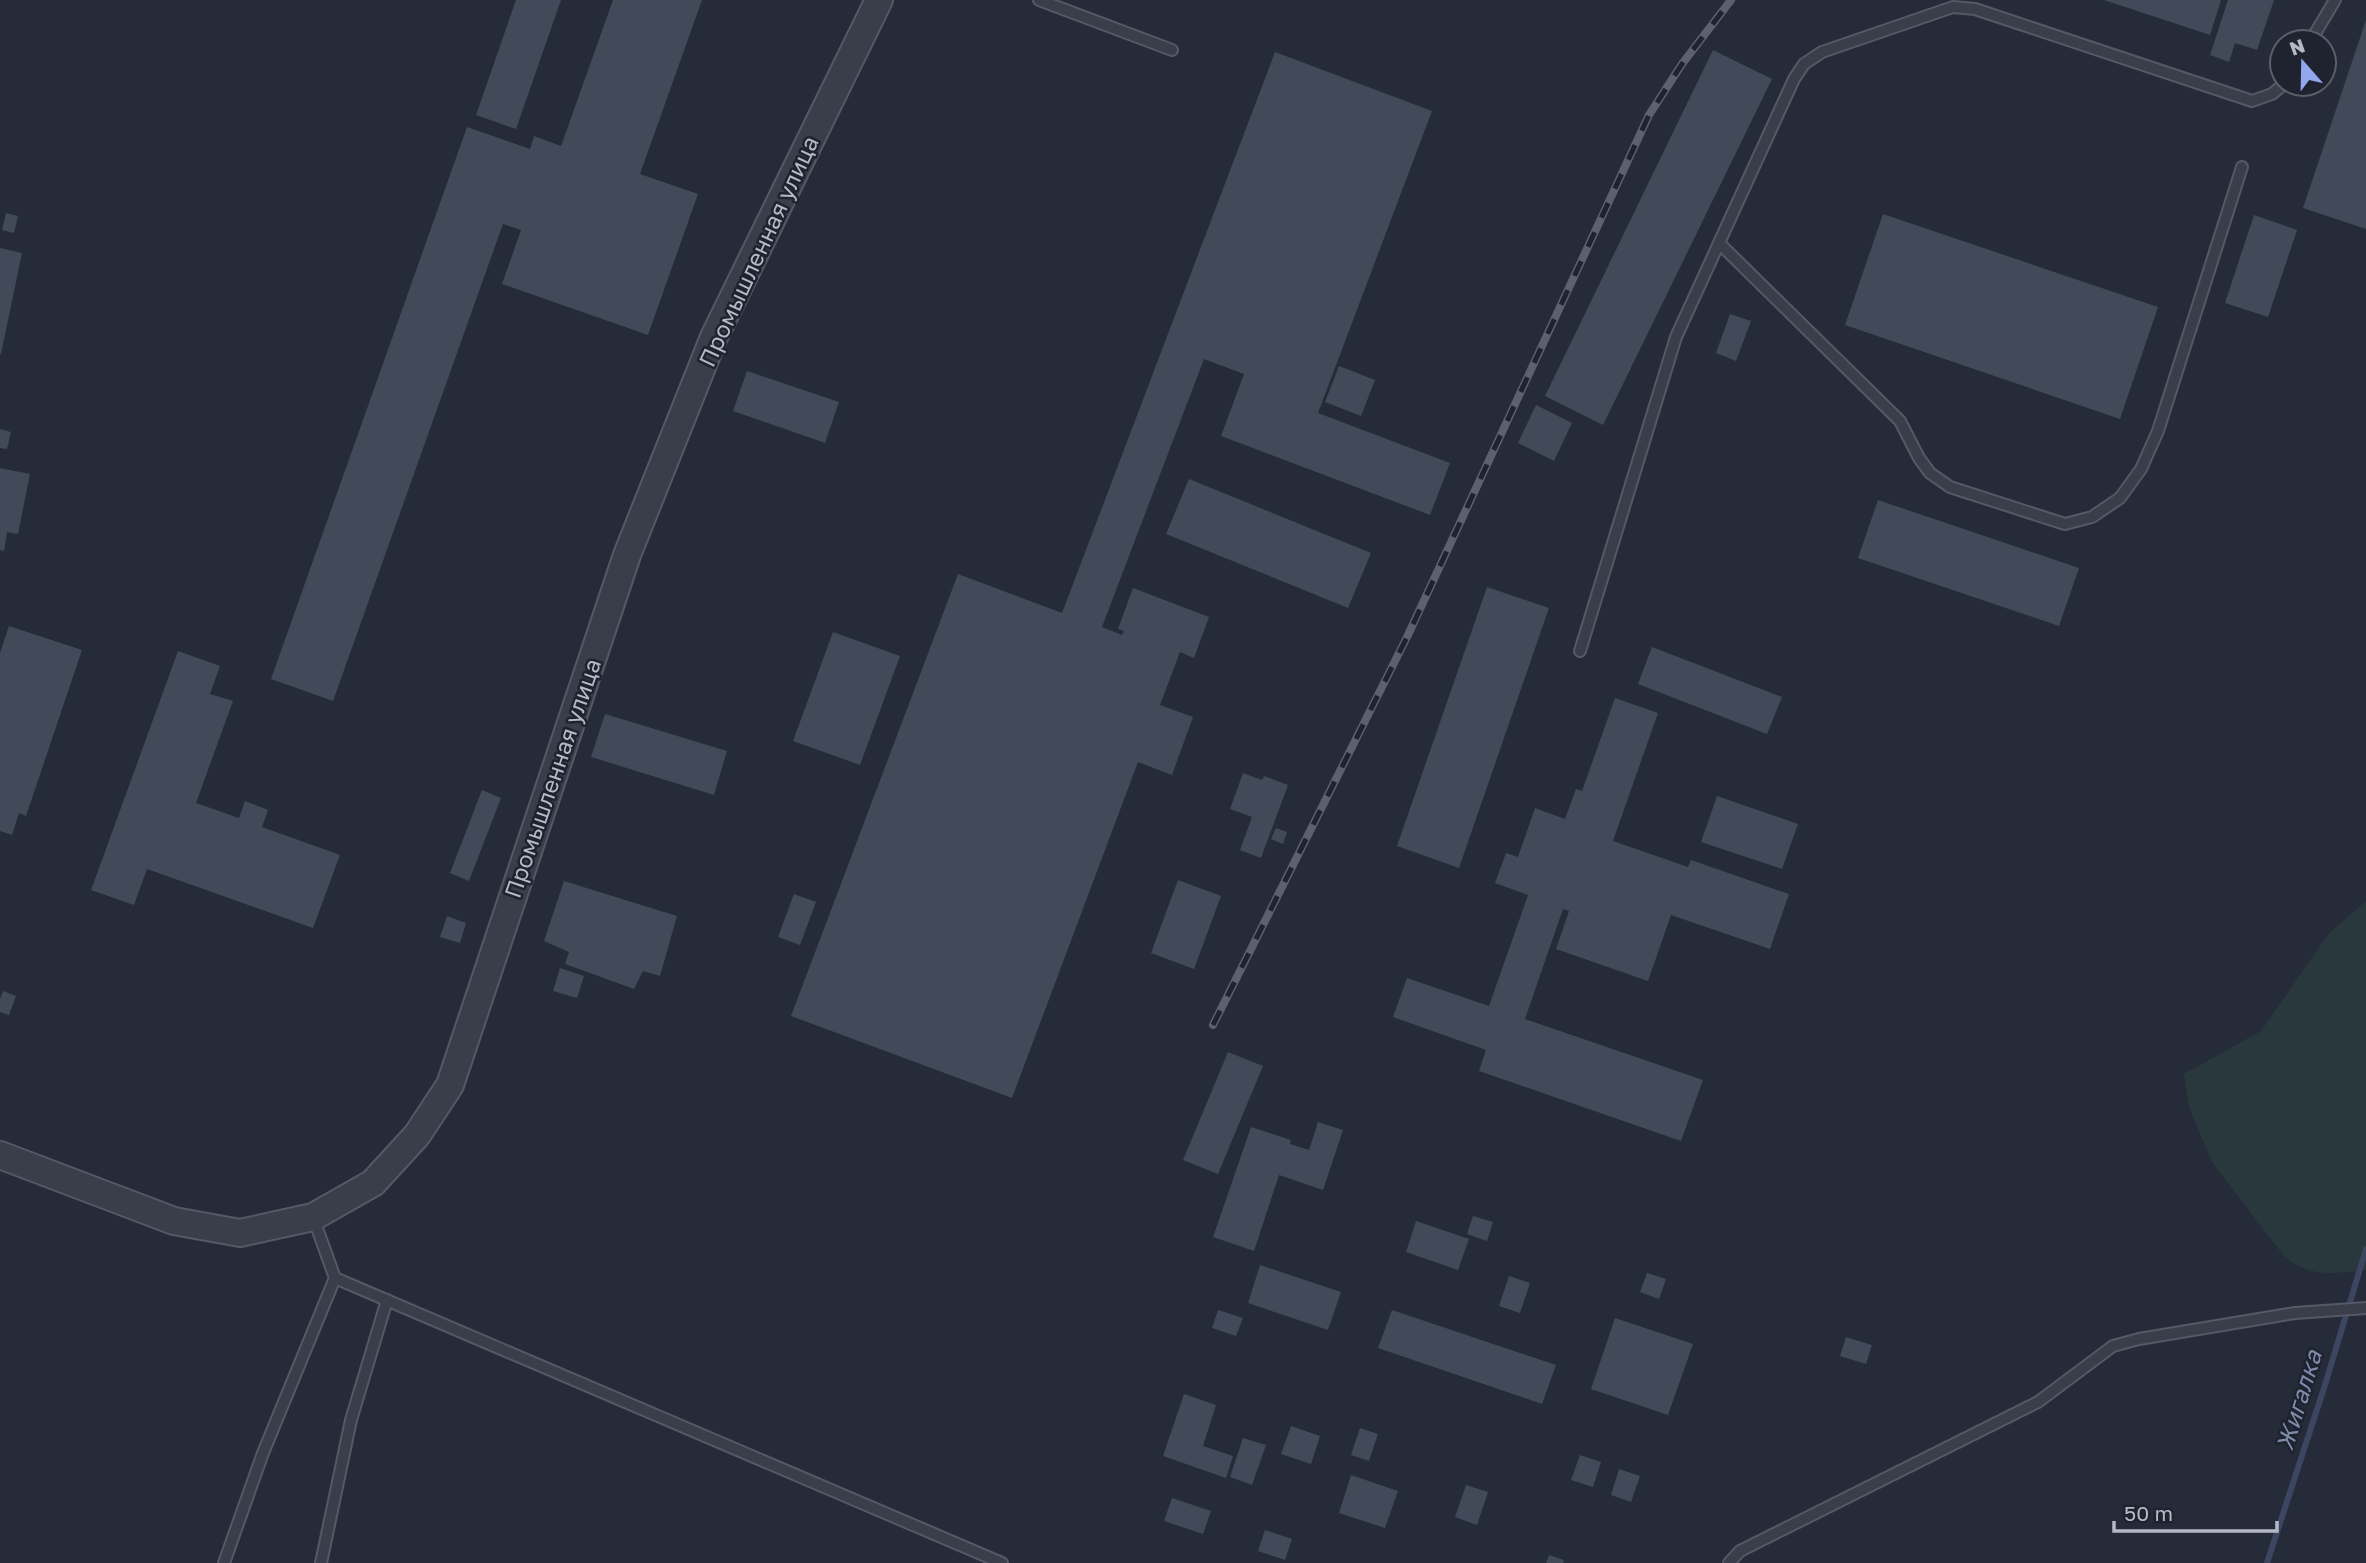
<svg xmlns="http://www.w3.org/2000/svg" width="2366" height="1563" font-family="'Golos Text',sans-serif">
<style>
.green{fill:#29383c}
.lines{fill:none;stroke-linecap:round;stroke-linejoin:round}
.stream{stroke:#3d4661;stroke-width:6}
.building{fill:#424959}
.service-casing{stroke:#545965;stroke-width:14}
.tertiary-casing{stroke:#545965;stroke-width:30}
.service{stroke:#393e4a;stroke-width:10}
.tertiary{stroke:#393e4a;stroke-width:26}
.rail-casing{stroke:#5c6171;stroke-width:8}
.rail{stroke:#1e232f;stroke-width:5;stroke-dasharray:16;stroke-linecap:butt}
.labels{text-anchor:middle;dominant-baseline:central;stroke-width:5;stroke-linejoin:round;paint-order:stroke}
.street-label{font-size:23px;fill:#b5b9c6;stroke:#1e232f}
.water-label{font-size:24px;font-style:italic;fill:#808baa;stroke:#1e232f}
</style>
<rect width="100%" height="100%" fill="#262b3a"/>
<path class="green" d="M2366,901V1270C2332,1273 2310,1279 2283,1255L2212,1162L2189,1107L2184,1074L2261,1031L2329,933Z"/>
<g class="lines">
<polyline class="stream" points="2267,1563 2325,1385 2366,1249"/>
</g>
<g class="building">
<polygon points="516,0 561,0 516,129 476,115"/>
<polygon points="613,0 702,0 640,174 698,194 648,335 502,284 521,230 503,224 333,701 271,679 467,127 530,149 534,136 561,146"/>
<polygon points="2104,0 2221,0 2210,35"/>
<polygon points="2228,0 2274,0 2257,50 2235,43 2229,62 2210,55"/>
<polygon points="2366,20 2366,229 2303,208"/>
<polygon points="1713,50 1772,79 1603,425 1545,396"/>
<polygon points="1275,52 1432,111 1318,413 1450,463 1430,515 1221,436 1244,374 1204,359 1102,627 1122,635 1124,631 1118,629 1133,588 1209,617 1194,658 1180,652 1160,705 1193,717 1172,775 1138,762 1012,1098 791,1016 958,574 1062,613"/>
<polygon points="6,213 18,216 14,233 2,230"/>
<polygon points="1883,214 2158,307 2120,419 1845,325"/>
<polygon points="2254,215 2297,230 2268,317 2225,303"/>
<polygon points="0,248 22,253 1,354 0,354"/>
<polygon points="1730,314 1751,321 1736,361 1716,353"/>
<polygon points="1339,366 1375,380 1361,416 1325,402"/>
<polygon points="747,371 839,402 825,443 733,411"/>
<polygon points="1536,405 1572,423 1554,461 1518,443"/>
<polygon points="0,429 11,432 7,449 0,448"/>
<polygon points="0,468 30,474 18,534 7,532 4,551 0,550"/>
<polygon points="1189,479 1371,553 1348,608 1166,534"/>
<polygon points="1878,500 2079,568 2059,626 1858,558"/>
<polygon points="1487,587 1549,608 1459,868 1397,846"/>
<polygon points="9,626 82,650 26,816 19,813 12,835 0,831 0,653"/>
<polygon points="833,632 900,656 860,765 793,741"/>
<polygon points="1652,647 1782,697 1767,734 1638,684"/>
<polygon points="178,651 220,666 210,694 233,701 196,803 239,818 245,801 268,810 262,827 340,855 313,928 147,869 134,905 91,890"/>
<polygon points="1615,698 1658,713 1613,841 1688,867 1691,860 1789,894 1770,949 1671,915 1648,981 1556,949 1569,911 1563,909 1525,1019 1703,1080 1681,1141 1479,1071 1486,1050 1393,1017 1407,978 1489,1006 1528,895 1495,883 1506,853 1518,857 1535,808 1565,819 1576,789 1582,791"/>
<polygon points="605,714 727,751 714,795 591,757"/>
<polygon points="1243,773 1262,780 1264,776 1288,785 1261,858 1240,850 1252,817 1230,809"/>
<polygon points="482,790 501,798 469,881 450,873"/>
<polygon points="1717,796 1798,824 1782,869 1701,842"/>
<polygon points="1276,828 1287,832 1283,844 1271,839"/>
<polygon points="1178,880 1221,896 1194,969 1151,953"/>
<polygon points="564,881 677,916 660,976 643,971 634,989 565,964 569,952 544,941"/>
<polygon points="794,894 816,902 800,945 778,937"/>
<polygon points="447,916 466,923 460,943 440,937"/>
<polygon points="560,968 584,976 577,998 553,991"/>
<polygon points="3,991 16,996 9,1015 0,1012 0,999"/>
<polygon points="1228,1052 1263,1066 1218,1174 1183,1160"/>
<polygon points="1318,1122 1343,1130 1323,1190 1279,1175 1254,1251 1213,1237 1251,1127 1291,1140 1290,1144 1309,1150"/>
<polygon points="1473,1216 1493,1222 1487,1241 1467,1234"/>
<polygon points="1416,1221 1469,1239 1458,1270 1406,1252"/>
<polygon points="1260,1265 1341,1292 1328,1330 1248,1303"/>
<polygon points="1647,1273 1666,1279 1659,1299 1640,1292"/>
<polygon points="1509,1276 1530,1283 1520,1313 1499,1306"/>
<polygon points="1218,1310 1243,1318 1236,1336 1212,1328"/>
<polygon points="1392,1310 1556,1365 1542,1404 1378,1348"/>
<polygon points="1615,1318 1693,1344 1668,1415 1591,1389"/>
<polygon points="1846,1337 1872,1345 1866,1364 1840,1356"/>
<polygon points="1184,1394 1216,1405 1203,1446 1233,1456 1226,1478 1163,1456"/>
<polygon points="1291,1426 1320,1436 1311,1464 1281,1454"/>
<polygon points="1360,1428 1378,1434 1369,1461 1351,1455"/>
<polygon points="1243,1438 1266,1445 1252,1485 1230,1477"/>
<polygon points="1580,1455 1601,1462 1593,1487 1571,1480"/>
<polygon points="1619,1469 1640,1476 1631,1502 1611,1495"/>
<polygon points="1351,1475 1398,1491 1385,1528 1339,1513"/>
<polygon points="1466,1485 1488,1492 1477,1525 1455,1517"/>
<polygon points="1172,1498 1211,1511 1203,1534 1164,1521"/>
<polygon points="1265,1530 1292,1539 1285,1560 1258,1551"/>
<polygon points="1549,1555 1564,1560 1563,1563 1546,1563"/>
</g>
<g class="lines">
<defs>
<g id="service">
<polyline points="1039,0 1172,50"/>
<polyline points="2310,42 2335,0"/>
<polyline points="1719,243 1900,421 1919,458 1930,473 1950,487 2065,524 2092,517 2120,498 2141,469 2158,431 2242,167"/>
<polyline points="1580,651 1676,337 1794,79 1804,64 1822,52 1953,7 1975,9 2252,101 2272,94 2284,84"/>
<polyline points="313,1217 335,1278 1002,1563"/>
<polyline points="224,1563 263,1453 335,1278"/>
<polyline points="321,1563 351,1420 387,1300"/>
<polyline points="1729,1563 1740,1551 2038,1402 2113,1346 2139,1339 2295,1313 2366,1308"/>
</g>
<polyline id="tertiary" points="0,1155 174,1221 240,1233 313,1217 373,1183 417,1135 450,1085 627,555 714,337 879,0"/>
</defs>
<use href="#service" class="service-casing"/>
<use href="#tertiary" class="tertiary-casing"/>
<use href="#service" class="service"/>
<use href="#tertiary" class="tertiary"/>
<defs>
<polyline id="rail" points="1213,1025 1408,635 1649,115 1682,64 1731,0"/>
</defs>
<use href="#rail" class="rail-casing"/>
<use href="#rail" class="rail"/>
</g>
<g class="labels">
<g class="street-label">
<text transform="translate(758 251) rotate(-65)">Промышленная улица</text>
<text transform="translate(552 778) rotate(-71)">Промышленная улица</text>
</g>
<g class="water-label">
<text transform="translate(2298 1400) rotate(-73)">Жигалка</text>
</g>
</g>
<g transform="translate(2303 63) rotate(340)"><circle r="33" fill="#1e232f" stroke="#5a5f6b" stroke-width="2"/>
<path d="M0-5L12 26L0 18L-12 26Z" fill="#93a7ec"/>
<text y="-10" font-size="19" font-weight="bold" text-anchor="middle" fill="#b5b9c6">N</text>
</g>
<path d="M2114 1521v10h163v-10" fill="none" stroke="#b5b9c6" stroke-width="3.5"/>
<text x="2124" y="1521" font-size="21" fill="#b5b9c6" stroke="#1e232f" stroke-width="5" paint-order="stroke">50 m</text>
</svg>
